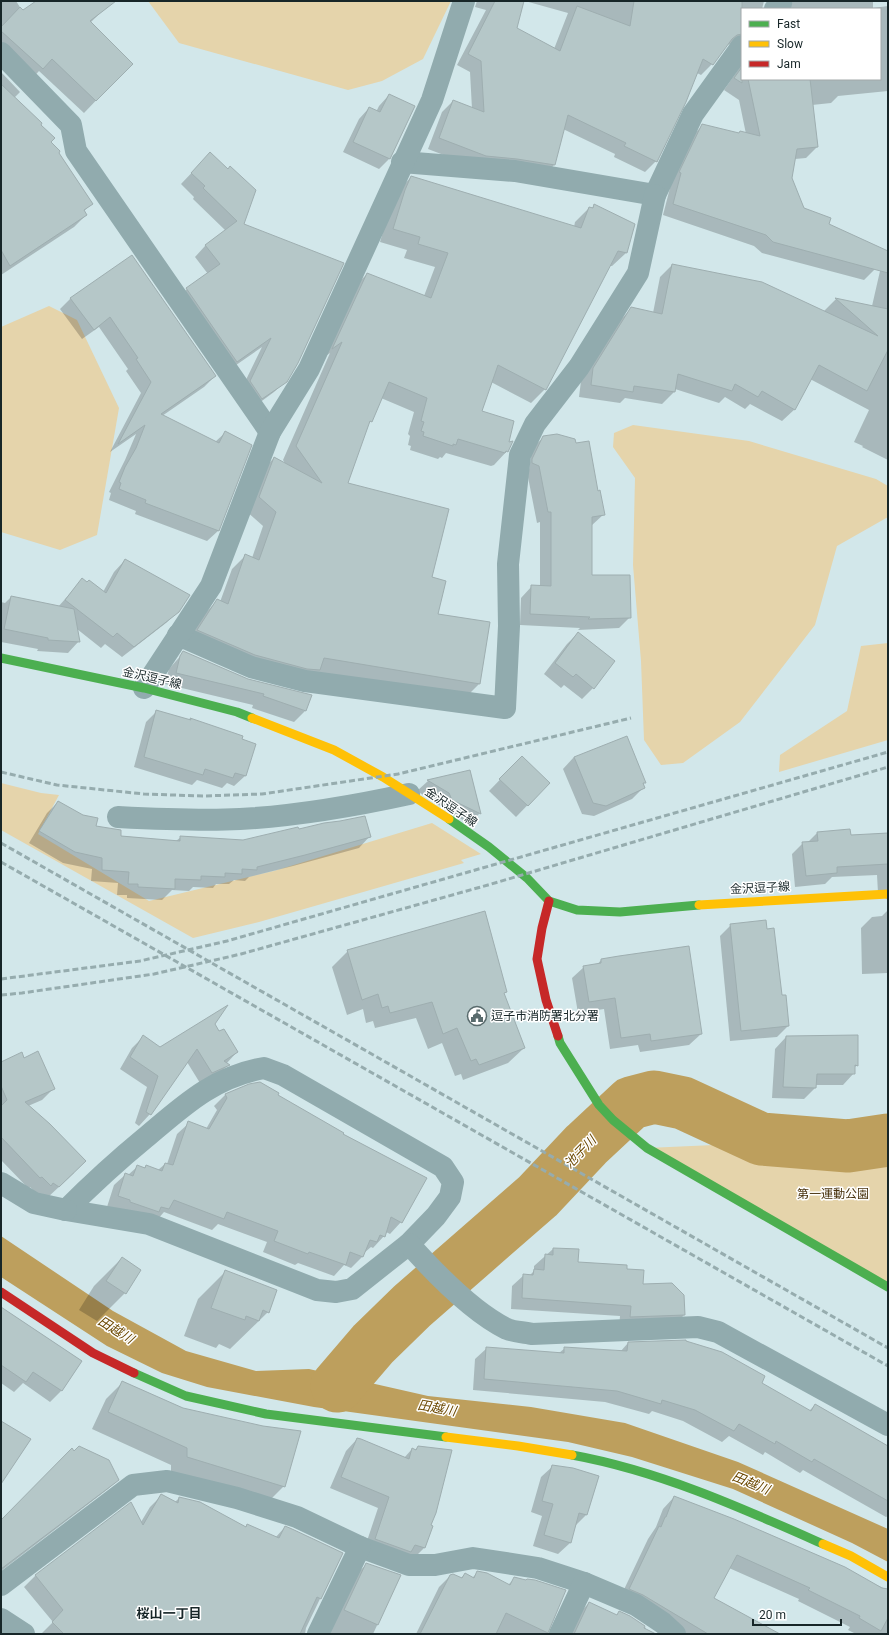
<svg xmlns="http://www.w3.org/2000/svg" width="889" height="1635" font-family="Roboto,'Noto Sans JP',sans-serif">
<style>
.green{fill:#e5d4ab}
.water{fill:#bd9f5d}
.shadow{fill:#0003}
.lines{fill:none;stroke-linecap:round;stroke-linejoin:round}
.river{stroke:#bd9f5d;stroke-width:53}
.building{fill:#b5c7c8;stroke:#9eaeb0}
.street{stroke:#91abae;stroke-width:22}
.fast{stroke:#4caf50;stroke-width:9}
.slow{stroke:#ffc107;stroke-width:9}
.jam{stroke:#c62828;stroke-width:9}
.rail{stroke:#96acae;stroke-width:3;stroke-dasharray:6 3;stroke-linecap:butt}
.labels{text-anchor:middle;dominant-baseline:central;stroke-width:3;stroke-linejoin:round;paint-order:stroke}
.street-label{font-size:12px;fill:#172628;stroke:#fff}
.poi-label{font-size:12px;fill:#172628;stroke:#fff;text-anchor:start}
.park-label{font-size:12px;fill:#49330e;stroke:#fff}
.water-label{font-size:13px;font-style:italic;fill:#6b4800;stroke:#fff}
.neighbourhood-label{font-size:13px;font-weight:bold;fill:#172628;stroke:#fff}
</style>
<rect width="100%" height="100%" fill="#d2e7ea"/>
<g class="green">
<polygon points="148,1 451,1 423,59 382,81 348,90 179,43"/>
<polygon points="49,306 77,320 119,408 97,535 60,550 1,532 1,327"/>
<polygon points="633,425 749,441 876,479 888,486 888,517 837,546 815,625 740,722 683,763 661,765 644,740 641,661 633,565 635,478 613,447 614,433"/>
<polygon points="888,643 888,740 779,772 780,755 847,711 861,646"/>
<polygon points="1,783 41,793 59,795 38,834 149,901 274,871 432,823 481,854 461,860 464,863 259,922 193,938 1,830"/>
<polygon points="888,1137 888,1291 647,1148"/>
</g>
<polygon class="water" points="1,1236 113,1311 186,1351 256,1371 309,1369 428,1396 531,1407 625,1423 738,1462 888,1529 888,1562 852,1543 733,1489 632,1457 568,1442 314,1407 207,1387 162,1373 107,1346 1,1277"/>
<g class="shadow">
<polygon points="1,1 16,1 23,12 37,1 95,1 102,11 90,23 131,64 84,113 39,71 26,85 1,60"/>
<polygon points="477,1 523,1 515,29 554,49 568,13 525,1 764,1 762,9 742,9 742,52 732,44 726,45 712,64 701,75 697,73 656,161 645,172 614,157 615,154 563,129 554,165 543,176 475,167 428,149 442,112 453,101 472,109 470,72 457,65 486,10 475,7"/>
<polygon points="774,1 873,1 873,8 888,6 888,91 838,96 831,103 812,105 817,147 806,158 795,159 791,179 803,209 828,224 875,269 864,280 762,253 754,246 663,215 671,184 691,137 702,126 738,134 746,134 739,100 724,90 742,64 742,79 880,79 880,9 781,9"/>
<polygon points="1,72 20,92 14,98 39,125 91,204 84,211 86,215 74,227 1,275"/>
<polygon points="389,95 414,107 389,159 379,169 343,152 359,119 369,108 376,112 379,106"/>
<polygon points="200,164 243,225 286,381 274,392 251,409 240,392 262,347 226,372 176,300 187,289 208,274 195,257 205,246 226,231 193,199 194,197 181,184"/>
<polygon points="411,177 574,227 575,222 589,208 591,209 594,206 634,224 626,253 612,266 609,266 545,389 531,403 491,382 480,412 507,443 507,451 494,465 491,466 446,453 442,458 440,457 438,459 410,450 411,446 408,445 410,436 408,434 414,412 381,398 371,421 368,424 346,484 431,578 436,614 489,623 479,684 465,698 316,673 184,644 204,614 217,601 220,602 232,569 245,556 252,558 263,526 246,511 260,472 274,458 286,465 283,460 330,353 320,360 353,288 367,274 424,296 435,267 404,258 407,250 380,242 391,204 398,191"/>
<polygon points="132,256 215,376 204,387 162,416 215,442 226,432 250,446 218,531 207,541 135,514 136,511 109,500 111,493 109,492 125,460 136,434 110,452 141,393 126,371 128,369 99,327 82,339 60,309 70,299"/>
<polygon points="888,263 888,460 862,447 863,446 854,442 869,410 810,379 795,409 782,421 750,404 745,409 725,397 719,403 675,389 674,392 662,404 625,398 620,403 579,397 581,381 619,321 632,308 653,313 660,277 672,265 823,312 836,299 872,306 880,271"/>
<polygon points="544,437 597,492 604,514 591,526 591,576 630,617 619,628 578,630 580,628 520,625 521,598 532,586 540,587 540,522 537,523 528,477 532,448"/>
<polygon points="125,560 178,611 166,623 122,657 105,644 101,648 77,629 79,641 68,653 37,651 38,649 1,642 1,602 5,603 11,597 58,607 82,580 103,592 114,572"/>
<polygon points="578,633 593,688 582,699 564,685 561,688 544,674 567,644"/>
<polygon points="184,652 305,711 294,722 252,708 253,705 165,684 169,669"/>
<polygon points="157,711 189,720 190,719 242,737 245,776 234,786 227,783 222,788 197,780 192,785 134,767 146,722"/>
<polygon points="522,757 549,783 516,817 489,791"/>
<polygon points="574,757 645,782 642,785 643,788 632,799 594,816 582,814 563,769"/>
<polygon points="470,771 480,813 469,824 417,791 428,781"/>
<polygon points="58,802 95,826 120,836 176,841 181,837 243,841 298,831 370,836 359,848 293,866 249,877 245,881 234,880 229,884 216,884 213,888 193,887 189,891 172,890 162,900 127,898 127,895 117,895 118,883 91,881 92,869 63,863 29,843 47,813"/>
<polygon points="817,833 850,836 888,834 888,900 878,893 877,875 832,877 825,884 795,887 792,854 803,843 808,842"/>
<polygon points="888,910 888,973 862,974 861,928 872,917 882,916"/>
<polygon points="731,925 781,996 788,1026 777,1037 730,1041 720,936"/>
<polygon points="348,951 503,994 524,1048 508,1063 463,1080 461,1074 455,1076 442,1043 428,1049 416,1018 375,1028 373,1021 366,1023 363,1009 347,1015 332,967"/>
<polygon points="601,960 701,1034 689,1045 640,1052 638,1045 610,1049 604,1009 578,1013 572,978 584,967 597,965"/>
<polygon points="214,1024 219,1033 237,1052 226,1064 228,1065 217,1076 200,1083 187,1062 150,1114 139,1126 135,1123 147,1087 120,1069 132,1048 143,1037 160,1048"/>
<polygon points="786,1037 857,1065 854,1068 854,1073 843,1085 815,1085 815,1088 804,1099 772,1098 775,1049"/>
<polygon points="24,1059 53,1089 42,1100 28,1106 74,1173 47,1198 39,1196 30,1187 29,1189 1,1160 1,1063"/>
<polygon points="250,1085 277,1095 342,1134 425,1178 401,1222 390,1234 386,1232 384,1236 373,1248 371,1247 364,1253 363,1256 351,1268 344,1265 334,1276 298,1263 295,1265 263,1252 267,1242 218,1224 212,1230 164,1212 157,1220 107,1207 114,1185 126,1174 128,1175 137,1167 143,1169 146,1166 158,1170 165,1164 167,1164 177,1134 189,1123 206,1129 217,1110 214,1106 225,1095"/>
<polygon points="553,1249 577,1263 626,1270 642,1285 684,1315 673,1326 619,1328 620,1316 511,1309 512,1286 524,1275 529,1276 534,1271 534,1266"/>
<polygon points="122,1258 125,1293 97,1321 79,1310 94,1286"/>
<polygon points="226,1271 268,1312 230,1349 219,1344 216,1348 184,1336 198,1299"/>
<polygon points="1,1308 80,1361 61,1391 50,1402 23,1383 14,1392 1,1383"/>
<polygon points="628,1343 760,1383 809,1411 815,1405 888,1446 888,1516 886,1517 803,1470 800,1473 765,1452 763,1455 729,1436 722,1442 683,1421 652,1411 649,1414 605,1402 473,1390 475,1359 487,1348 559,1353 565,1348 620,1352"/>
<polygon points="123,1382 183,1409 284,1486 267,1503 171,1474 171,1465 92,1429 106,1399"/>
<polygon points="357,1439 404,1458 412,1449 415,1450 418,1447 430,1526 424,1548 413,1559 364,1550 378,1508 330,1488 346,1451"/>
<polygon points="74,1452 118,1480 108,1489 1,1571 1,1521"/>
<polygon points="553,1466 598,1477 586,1515 575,1526 570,1543 558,1554 533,1546 542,1516 531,1512 541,1477"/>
<polygon points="161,1496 174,1503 179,1498 245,1527 248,1525 275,1538 285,1527 342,1553 306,1628 305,1634 41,1634 53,1622 24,1587 35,1576 131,1504 141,1522 150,1507"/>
<polygon points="674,1497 888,1590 888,1634 856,1634 848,1630 850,1627 798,1601 799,1599 729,1568 713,1599 771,1634 670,1634 619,1600 648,1539 656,1527 663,1509"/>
<polygon points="367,1564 400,1576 373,1634 327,1634 355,1575"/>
<polygon points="478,1572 508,1585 515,1578 548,1629 547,1634 416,1634 439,1587 450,1576 460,1579 465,1574 472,1578"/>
<polygon points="589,1603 616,1616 619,1612 630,1617 646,1628 644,1631 647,1634 569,1634 578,1614"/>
</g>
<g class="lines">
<polyline class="river" points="337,1386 373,1344 412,1306 538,1196 586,1145 631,1103 654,1097 683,1103 761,1139 848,1146 888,1140"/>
</g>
<g class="building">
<polygon points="36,1 116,1 90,21 133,64 96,101 52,59 43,69 1,31 1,27 20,7 23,10"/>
<polygon points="495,1 524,1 517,28 560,51 577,6 630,26 634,1 742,1 742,34 737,35 732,39 713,65 703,59 686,102 657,162 624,146 626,143 568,115 555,165 517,159 486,156 439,138 453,100 484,112 481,61 468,54"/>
<polygon points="742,67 742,83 734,78"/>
<polygon points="748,79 810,79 818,147 797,149 792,178 804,208 831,218 829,224 888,251 888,273 773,242 766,235 673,204 681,173 679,172 702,124 739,133 740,131 760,136"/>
<polygon points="1,84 42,123 41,125 55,138 51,142 60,151 59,153 93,204 84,210 87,215 10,266 1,250"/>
<polygon points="389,94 415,106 390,159 353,142 369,107 380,112"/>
<polygon points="210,152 228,169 230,166 256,190 244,224 344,263 298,363 287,382 262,399 250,381 271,338 237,362 186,288 220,264 205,245 237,221 203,188 205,186 191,173"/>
<polygon points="411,176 581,228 589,207 593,208 594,204 635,224 627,253 618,251 546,390 498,365 482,411 514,421 509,442 513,441 508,452 506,451 505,453 458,439 456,445 453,444 453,446 423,436 424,432 421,431 424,422 421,421 427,398 389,382 372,422 370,421 348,483 449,509 432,577 446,581 438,614 490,622 480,684 324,658 320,670 307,669 255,655 197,630 217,599 228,604 245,554 259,560 276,512 259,497 274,457 322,483 296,446 342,342 332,349 367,273 431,298 448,253 418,244 420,237 393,229 405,190"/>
<polygon points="132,255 216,376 161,414 219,443 225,431 252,445 219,531 145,503 146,500 119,489 121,483 119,482 125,467 136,448 145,425 118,444 151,382 136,359 138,358 110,317 94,330 70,298"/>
<polygon points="672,264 762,282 878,336 835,298 888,309 888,350 867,391 819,365 795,410 762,391 758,397 735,384 732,391 678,374 675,392 634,386 633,392 591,385 593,368 631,307 662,314"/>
<polygon points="557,434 575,439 576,443 589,441 598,491 600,490 605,515 592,517 592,575 630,575 631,618 588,619 590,617 530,614 531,585 551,586 551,512 548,512 539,466 532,463 532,459 543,436"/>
<polygon points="125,559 190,595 179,612 134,647 117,633 113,637 65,600 82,578 87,582 89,580 106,593"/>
<polygon points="11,596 74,609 80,642 48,640 48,638 4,629"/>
<polygon points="578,632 615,661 594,689 576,674 573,677 555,663"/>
<polygon points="183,651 248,679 312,695 306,711 263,696 264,694 176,673 180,656"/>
<polygon points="156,710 191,720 190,718 243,736 242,739 256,744 246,776 235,773 233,778 205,769 203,775 144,757"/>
<polygon points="627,736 646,783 643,783 645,788 606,806 593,803 574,757"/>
<polygon points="522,756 550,783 528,806 499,779"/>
<polygon points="470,770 481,814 452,800 449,793 427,780"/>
<polygon points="58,801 83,815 98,818 96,826 121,830 121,836 180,841 180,836 243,840 298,827 299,829 324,823 340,821 365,816 371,837 305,855 257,867 257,870 242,869 242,874 225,873 225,877 201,876 201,880 175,879 175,889 138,887 138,884 128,884 129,872 102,870 102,858 75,852 39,831"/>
<polygon points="850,829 851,835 888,833 888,864 837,867 837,873 806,876 802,842 818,841 817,832"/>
<polygon points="485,911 507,992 504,993 525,1048 479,1065 476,1059 471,1061 457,1028 443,1034 432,1002 390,1013 388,1006 382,1008 378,994 362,1000 347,950"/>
<polygon points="766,920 767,929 774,928 782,995 786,995 789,1026 741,1031 730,924"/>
<polygon points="689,946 702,1034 651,1041 650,1034 621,1038 615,998 589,1002 583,966 601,963 601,959 619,956"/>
<polygon points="228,1005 215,1024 219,1031 224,1029 238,1052 224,1061 230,1065 212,1073 197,1049 151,1115 146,1112 158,1076 130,1057 143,1035 160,1047"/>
<polygon points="858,1035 858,1066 855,1065 855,1074 817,1074 816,1088 783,1087 786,1036"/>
<polygon points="38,1051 55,1089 25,1102 50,1124 86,1161 59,1187 53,1183 51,1186 42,1177 40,1178 1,1137 1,1106 7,1100 1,1086 1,1062 22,1052 24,1058"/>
<polygon points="260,1082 279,1093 278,1095 344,1133 343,1134 427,1178 402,1223 391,1217 385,1237 380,1235 377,1242 370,1240 363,1257 350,1252 346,1265 309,1252 308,1254 274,1241 278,1231 227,1212 224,1219 174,1200 169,1209 161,1207 159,1212 130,1202 130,1200 118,1196 125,1173 133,1176 137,1165 145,1168 146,1165 162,1171 165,1163 173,1165 188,1121 209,1129 227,1098 225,1094 249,1084"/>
<polygon points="553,1248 579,1249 578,1262 627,1265 627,1269 644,1270 643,1284 672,1283 684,1295 685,1315 630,1317 631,1306 522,1298 523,1274 533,1275 534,1269 544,1270 545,1254 553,1255"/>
<polygon points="122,1257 141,1270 126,1294 106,1281"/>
<polygon points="225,1270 277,1290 269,1313 263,1310 259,1321 246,1316 245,1320 211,1308"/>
<polygon points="1,1307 82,1361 62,1391 33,1372 26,1382 1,1365"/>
<polygon points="686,1340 686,1341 722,1352 765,1376 762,1383 811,1411 815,1404 888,1446 888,1501 814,1459 812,1462 776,1441 775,1444 739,1424 734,1431 695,1410 662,1400 661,1404 617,1391 484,1379 486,1347 564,1353 564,1347 627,1351 628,1342"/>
<polygon points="122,1381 183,1408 263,1426 301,1431 285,1487 187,1457 187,1448 108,1412"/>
<polygon points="1,1421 31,1439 1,1484"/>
<polygon points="357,1438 361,1439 409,1459 412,1448 416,1450 418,1446 452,1450 436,1513 431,1525 433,1526 425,1548 415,1545 411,1552 375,1539 389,1497 341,1477"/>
<polygon points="79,1446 109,1460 119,1480 1,1569 1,1520 72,1448 74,1451"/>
<polygon points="552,1465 573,1468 599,1476 587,1515 579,1513 571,1543 544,1535 553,1504 542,1501"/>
<polygon points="161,1494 178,1503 179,1497 200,1502 246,1527 247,1524 279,1538 285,1526 292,1529 343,1553 321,1599 317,1597 300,1634 64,1634 52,1622 63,1610 35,1575 131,1502 143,1525"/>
<polygon points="674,1496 734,1519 845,1567 882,1588 888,1589 888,1618 881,1631 859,1618 860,1616 808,1590 810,1588 737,1555 714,1598 780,1634 708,1634 643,1595 629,1589 659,1526 661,1527 665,1517 666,1517"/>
<polygon points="366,1563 401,1575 378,1625 344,1610"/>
<polygon points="477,1571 487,1573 510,1585 514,1577 526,1580 527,1579 535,1580 566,1590 548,1633 506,1613 496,1634 420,1634 450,1575 453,1574 462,1578 465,1573 474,1578"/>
<polygon points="589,1602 617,1615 619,1611 630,1616 645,1626 644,1628 656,1634 574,1634"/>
</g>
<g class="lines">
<g class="street">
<polyline points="775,9 781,3 780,1"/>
<polyline points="1,53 71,125 76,151 270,432"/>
<polyline points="402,162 515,171 655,195 693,114 742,46"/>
<polyline points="178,635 251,667 305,681 505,708 509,626 508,564 520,455 535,424 579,367 638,273 655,195"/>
<polyline points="144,688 211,586 270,432 309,369 432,100 464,1"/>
<path d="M118,817C158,819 200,821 240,819C297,816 354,806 409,794"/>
<path d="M264,1068L283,1075L443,1167L453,1182L450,1197L436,1216L409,1244L352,1289L336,1292L317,1290L149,1224L66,1210C91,1185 117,1161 145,1138C183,1106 213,1077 264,1068Z"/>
<polyline points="1,1183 34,1203 66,1210"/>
<path d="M409,1244C434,1272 474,1313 507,1329C514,1332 524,1332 532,1334L698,1327L718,1332L888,1425"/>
<polyline points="1,1585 133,1485 167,1481 237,1498 297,1517 360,1547 409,1565 435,1565 473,1558 538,1568 584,1583"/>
<polyline points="1,1619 24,1634"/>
<polyline points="318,1634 360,1547"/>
<polyline points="560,1634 584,1583 636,1605 663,1623 675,1634"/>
</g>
<g class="fast">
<polyline points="1,658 144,688 237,712 252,718"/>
<polyline points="449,819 489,847 527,878 549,901 577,910 620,912 699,905"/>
<polyline points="558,1036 560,1043 599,1105 613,1120 647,1148 888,1287"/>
<polyline points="134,1373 186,1396 266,1414 446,1437"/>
<path d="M572,1455C660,1471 742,1508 823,1544"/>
</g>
<g class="slow">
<polyline points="252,718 334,750 383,777 449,819"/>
<polyline points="699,905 888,894"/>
<polyline points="446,1437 518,1446 572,1455"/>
<polyline points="823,1544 851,1556 888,1577"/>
</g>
<g class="jam">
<polyline points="549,901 542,928 537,959 546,1000 558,1036"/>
<polyline points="1,1292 93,1353 134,1373"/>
</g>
<g class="rail">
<polyline points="1,772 57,785 144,794 203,796 262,794 398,774 631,718"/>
<polyline points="1,843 888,1348"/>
<polyline points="1,862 888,1366"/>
<polyline points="1,979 140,961 227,941 888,752"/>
<polyline points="1,995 22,993 154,974 241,954 488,885 888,767"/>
</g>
</g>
<defs>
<symbol id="civic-ring" viewBox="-11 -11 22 22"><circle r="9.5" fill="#fff" stroke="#586a6c" stroke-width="1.5"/><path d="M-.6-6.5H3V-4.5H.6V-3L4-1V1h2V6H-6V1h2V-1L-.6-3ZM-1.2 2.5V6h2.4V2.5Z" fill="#586a6c"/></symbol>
</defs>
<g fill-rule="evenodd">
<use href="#civic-ring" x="466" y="1005" width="22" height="22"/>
</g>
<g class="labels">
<g class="street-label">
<text transform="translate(152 678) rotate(13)">金沢逗子線</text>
<text transform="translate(451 807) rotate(34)">金沢逗子線</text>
<text transform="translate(760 888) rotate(-3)">金沢逗子線</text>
</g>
<g class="poi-label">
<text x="491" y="1016">逗子市消防署北分署</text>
</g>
<g class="park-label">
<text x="833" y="1194">第一運動公園</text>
</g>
<g class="water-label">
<text transform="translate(580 1152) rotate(-46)">池子川</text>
<text transform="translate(116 1330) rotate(32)">田越川</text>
<text transform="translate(437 1408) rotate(10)">田越川</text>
<text transform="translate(751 1483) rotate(22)">田越川</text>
</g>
<g class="neighbourhood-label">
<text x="169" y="1613">桜山一丁目</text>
</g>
</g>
<rect width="889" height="1635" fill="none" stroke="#172628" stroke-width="4"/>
<rect x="741" y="8" width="140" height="72" fill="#ffffff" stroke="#a2a8a9"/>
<rect x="749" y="21" width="20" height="6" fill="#4caf50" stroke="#a2a8a9"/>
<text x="777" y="28" font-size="12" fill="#172628">Fast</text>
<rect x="749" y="41" width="20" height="6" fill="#ffc107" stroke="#a2a8a9"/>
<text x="777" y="48" font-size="12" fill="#172628">Slow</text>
<rect x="749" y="61" width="20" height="6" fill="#c62828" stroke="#a2a8a9"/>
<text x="777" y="68" font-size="12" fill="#172628">Jam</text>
<path d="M753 1619v6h88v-6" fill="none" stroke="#172628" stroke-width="2"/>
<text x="759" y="1619" font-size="12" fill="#172628" stroke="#ffffff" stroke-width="3" paint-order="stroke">20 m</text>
</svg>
